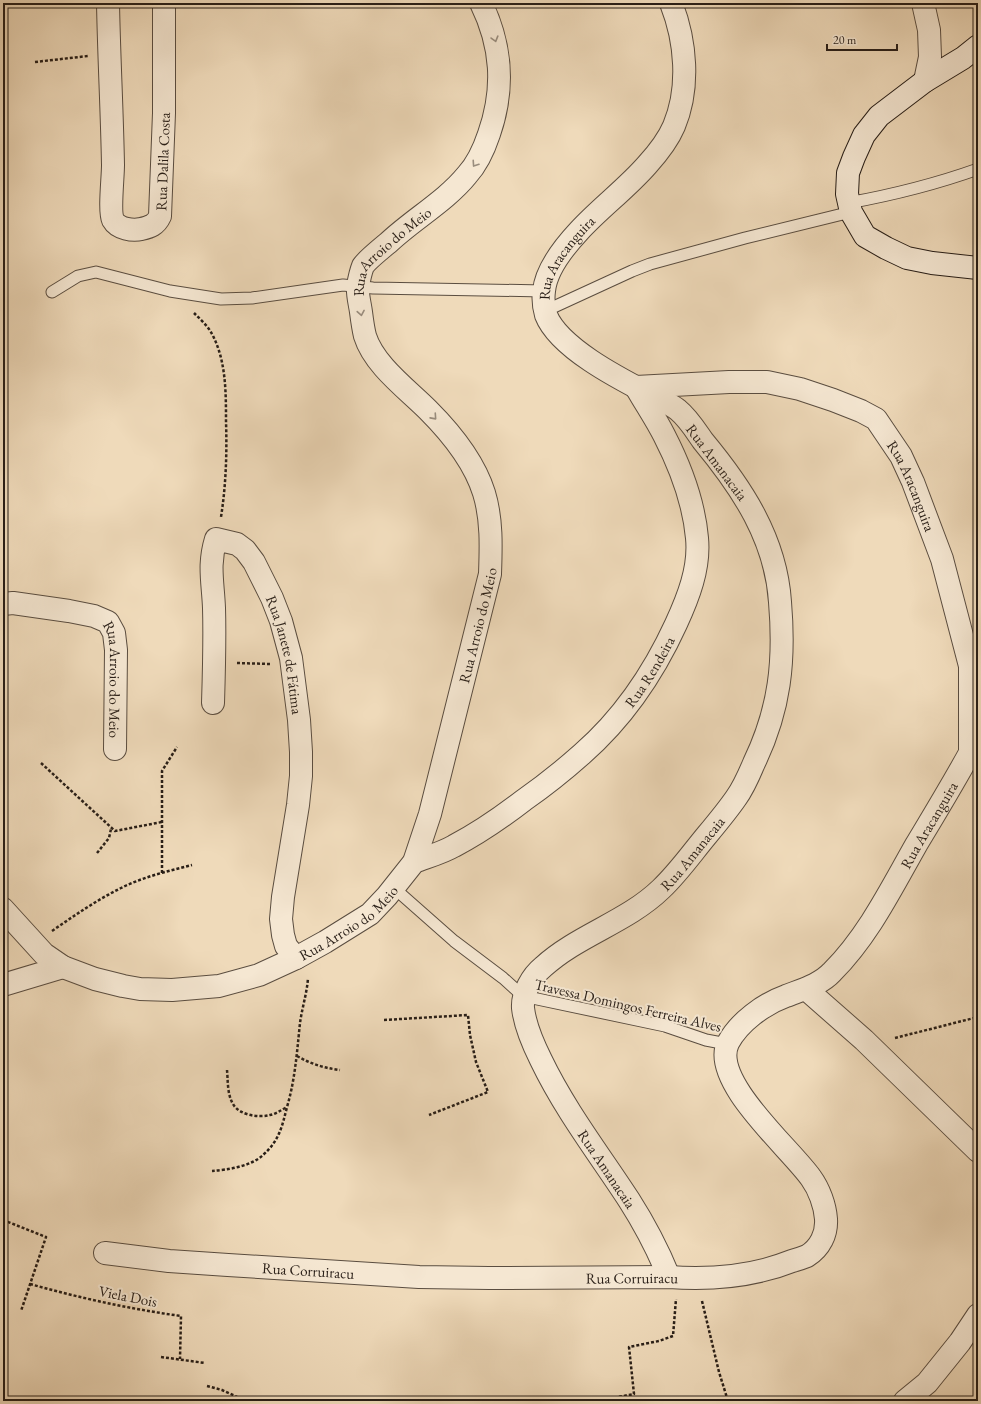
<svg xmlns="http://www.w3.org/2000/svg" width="981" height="1404" font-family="'EB Garamond',serif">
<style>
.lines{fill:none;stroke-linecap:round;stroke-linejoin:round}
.lane-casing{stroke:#5a4d40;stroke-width:13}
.street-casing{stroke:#5a4d40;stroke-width:24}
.secondary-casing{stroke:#281e17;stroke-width:24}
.path{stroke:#281e17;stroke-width:2.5;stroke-dasharray:3 2;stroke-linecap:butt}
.lane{stroke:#f5e7d2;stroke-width:11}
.street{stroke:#f5e7d2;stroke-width:22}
.secondary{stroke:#f5e7d2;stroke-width:22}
.oneway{stroke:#998d7e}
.labels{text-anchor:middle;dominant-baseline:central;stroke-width:4;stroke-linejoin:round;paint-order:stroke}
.street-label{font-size:15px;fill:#281e17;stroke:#f5e7d2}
</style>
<rect width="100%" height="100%" fill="#efdaba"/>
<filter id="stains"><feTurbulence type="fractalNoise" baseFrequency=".005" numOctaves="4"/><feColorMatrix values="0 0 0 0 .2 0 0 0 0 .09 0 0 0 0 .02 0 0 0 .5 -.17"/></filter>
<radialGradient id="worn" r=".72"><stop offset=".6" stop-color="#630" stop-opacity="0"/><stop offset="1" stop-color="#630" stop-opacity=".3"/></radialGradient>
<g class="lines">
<defs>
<g id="lane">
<path d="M848,203C892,195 936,184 978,169"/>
<polyline points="52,292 78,276 96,272 170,291 221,299 252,298 343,285 373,288 544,291"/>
<polyline points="545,311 632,271 650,264 745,238 851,212"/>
<polyline points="394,888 454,941 503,978 523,996 665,1026 706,1040 727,1044"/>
</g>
<g id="street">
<path id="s1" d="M108,3C109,57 112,111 113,165C113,178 109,211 113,220C118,229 133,231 141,229C150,227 156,225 160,216L164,113V3"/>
<polyline points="923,3 929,30 930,57 925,81"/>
<path id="s2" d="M636,387L729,382H767L800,389L833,400L861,411L876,419L901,456L913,482L942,559L970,666V753"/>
<path id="s3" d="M3,604L13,603L69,611L94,616L108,622L114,633L116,650L115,749"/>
<path id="s4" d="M213,703C214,671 215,640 214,608C213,582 208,565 216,539L237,544L245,550L254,562L272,598L281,621L291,658L299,720L301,752V776L298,805L283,897L281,919L283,935L286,946L296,958"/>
<path id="s5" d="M414,862C427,857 442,853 454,846C479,833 502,817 524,800C544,786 564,770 582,754C622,719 654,672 676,624C688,598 700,568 697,538C694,504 680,466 664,435C656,419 645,403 636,387"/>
<path id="s6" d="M3,909L44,954L63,967L95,979L123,986L140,989L172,990L219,986L259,975L296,958L325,942L370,914L387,896L414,862L430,814L490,574C491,547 492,519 484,493C474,461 451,433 428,410C407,389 374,365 365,336C363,328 362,320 361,312C360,304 357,294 358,286C359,280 361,271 363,266C367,260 382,248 388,243C412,220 446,201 467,175C478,163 484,149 489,134C505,88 502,46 481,3"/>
<polyline points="3,985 63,967"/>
<polyline points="806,989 864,1040 978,1151"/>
<path id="s7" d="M105,1253L169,1261L228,1265L419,1277L489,1278L669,1277C711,1280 752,1277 792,1261C796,1260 802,1258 807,1256C820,1248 827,1234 826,1219C825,1205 819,1189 811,1178C791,1149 710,1081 728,1043C739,1022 764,1004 786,996C801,990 820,985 832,972C868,936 891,889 916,845C937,810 959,774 978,738"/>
<path id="s8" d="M669,1277C658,1250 645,1225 629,1200C599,1154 565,1110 541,1060C533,1044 525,1026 523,1008C522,993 532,976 543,967C578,935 627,922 661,889C678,873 692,853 707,835C717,823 727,811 736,798C744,787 749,775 754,763C780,709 785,661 780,602C776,539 742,488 703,441C696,431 688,418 678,410C671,404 659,400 651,395C620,379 559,348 546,315C544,308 543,298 544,291C546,270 565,246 579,231C600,208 626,189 647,165C657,154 668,140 674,126C690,88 686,41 671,3"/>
<polyline points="905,1401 927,1383 960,1342 978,1315"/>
</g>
<polyline id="secondary" points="978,46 963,58 925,81 879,116 864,135 854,157 848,173 847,194 851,212 865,236 886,248 907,258 932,263 978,268"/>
</defs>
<use href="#lane" class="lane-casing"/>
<use href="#street" class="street-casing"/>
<use href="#secondary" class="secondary-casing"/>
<g class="path">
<polyline points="35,62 88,56"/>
<path d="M194,313C200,319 208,326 212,334C226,360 226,392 226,421C227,454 226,485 221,517"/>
<polyline points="237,663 270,664"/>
<polyline points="41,763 115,831 162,822"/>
<polyline points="97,853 109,838 111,829"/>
<polyline points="162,873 162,771 177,747"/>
<path d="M52,931C75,915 97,900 121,888C143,877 168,871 192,865"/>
<polyline points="384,1020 468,1015 470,1035 476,1062 488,1092 429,1115"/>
<polyline points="895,1038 978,1017"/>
<path d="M297,1056C311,1064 324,1068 340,1070"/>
<path d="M227,1070C228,1080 227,1094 233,1104C239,1115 258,1118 270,1115C276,1114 281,1110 287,1107"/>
<path d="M212,1171C227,1170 252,1166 263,1155C279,1141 282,1127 287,1107C295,1080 297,1052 300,1023C302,1008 307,993 308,978"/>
<polyline points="3,1220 46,1237 21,1311"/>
<path d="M30,1284C80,1298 130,1309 181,1316L180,1359"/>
<polyline points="702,1301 719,1372 728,1401"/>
<polyline points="161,1357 205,1363"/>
<polyline points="207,1386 222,1390 246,1401"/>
<polyline points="605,1401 607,1399 634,1394 629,1347 659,1341 673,1336 676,1299"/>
</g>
<use href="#lane" class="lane"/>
<use href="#street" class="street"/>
<use href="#secondary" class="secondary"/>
</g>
<defs><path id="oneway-chevron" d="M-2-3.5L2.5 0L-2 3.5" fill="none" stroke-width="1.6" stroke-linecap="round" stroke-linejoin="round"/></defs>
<g class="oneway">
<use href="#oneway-chevron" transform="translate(495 39) rotate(74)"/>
<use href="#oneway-chevron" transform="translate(475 164) rotate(124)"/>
<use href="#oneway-chevron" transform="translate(361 313) rotate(80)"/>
<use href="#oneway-chevron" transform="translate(434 417) rotate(48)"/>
</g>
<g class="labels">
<g class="street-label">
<text stroke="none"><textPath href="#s1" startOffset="327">Rua Dalila Costa</textPath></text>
<text stroke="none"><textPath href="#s6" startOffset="1158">Rua Arroio do Meio</textPath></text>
<text stroke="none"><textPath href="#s8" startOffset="1270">Rua Aracanguira</textPath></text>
<text transform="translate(717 462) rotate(53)">Rua Amanacaia</text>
<text stroke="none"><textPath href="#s2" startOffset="323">Rua Aracanguira</textPath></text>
<text stroke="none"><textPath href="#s6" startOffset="725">Rua Arroio do Meio</textPath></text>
<text stroke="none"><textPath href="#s4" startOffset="310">Rua Janete de Fátima</textPath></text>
<text stroke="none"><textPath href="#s5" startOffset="308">Rua Rendeira</textPath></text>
<text stroke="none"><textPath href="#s3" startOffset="166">Rua Arroio do Meio</textPath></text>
<text stroke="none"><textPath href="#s7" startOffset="1263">Rua Aracanguira</textPath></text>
<text stroke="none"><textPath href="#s8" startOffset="544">Rua Amanacaia</textPath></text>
<text stroke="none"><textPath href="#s6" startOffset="389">Rua Arroio do Meio</textPath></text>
<text transform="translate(628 1005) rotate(13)">Travessa Domingos Ferreira Alves</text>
<text transform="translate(607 1169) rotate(56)">Rua Amanacaia</text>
<text stroke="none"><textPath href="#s7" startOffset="204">Rua Corruiracu</textPath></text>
<text stroke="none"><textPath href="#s7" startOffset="528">Rua Corruiracu</textPath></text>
<text transform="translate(128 1296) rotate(11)">Viela Dois</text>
</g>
</g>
<rect width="981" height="1404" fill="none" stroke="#efdaba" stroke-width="16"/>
<rect x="4" y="4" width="973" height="1396" fill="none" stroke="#281e17" stroke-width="2"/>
<rect x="8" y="8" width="965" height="1388" fill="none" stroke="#281e17"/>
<path d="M827 44v6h70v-6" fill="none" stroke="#281e17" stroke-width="2"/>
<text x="833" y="44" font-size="12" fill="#281e17" stroke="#f5e7d2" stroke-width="3" paint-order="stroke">20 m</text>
<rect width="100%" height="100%" filter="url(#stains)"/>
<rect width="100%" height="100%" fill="url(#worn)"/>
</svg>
